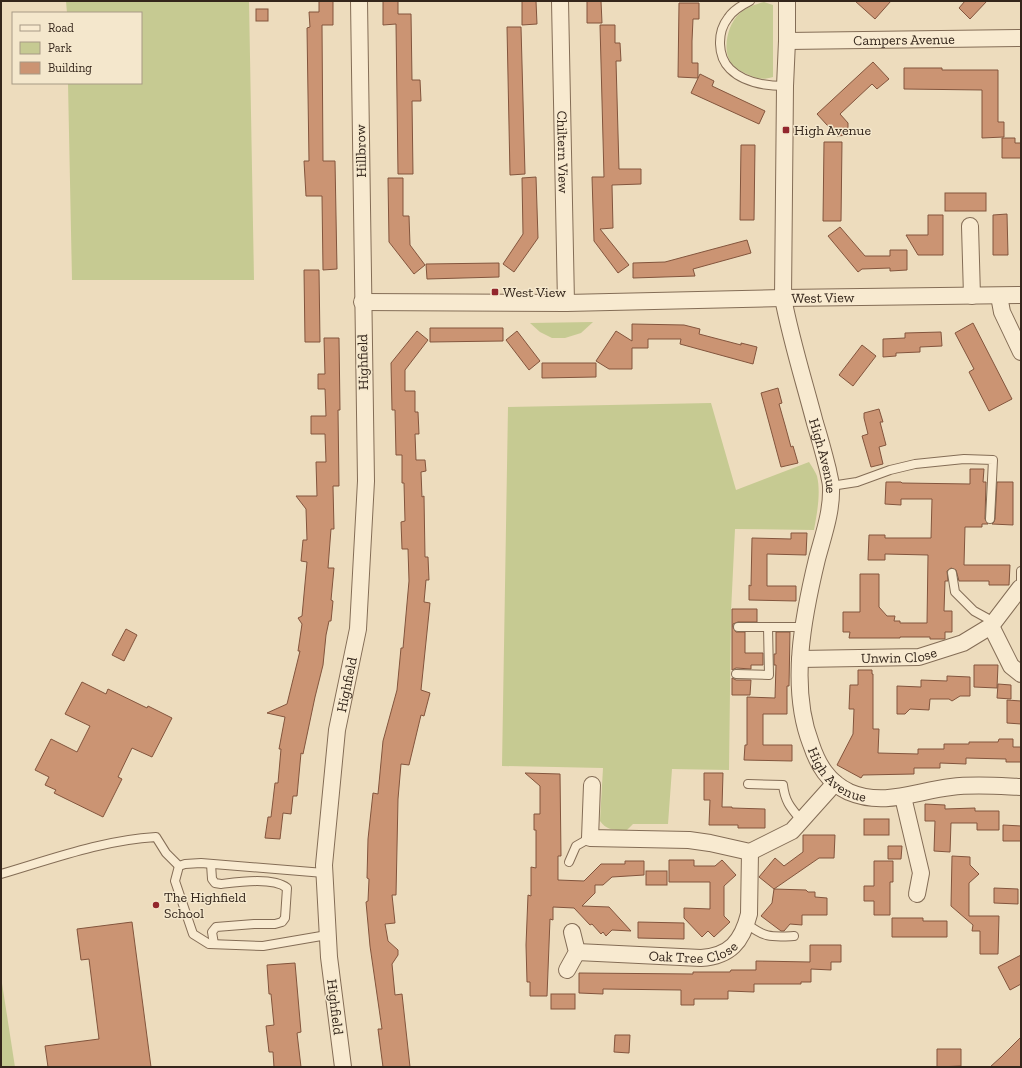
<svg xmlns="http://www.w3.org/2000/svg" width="1022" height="1068" font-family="'Zilla Slab',serif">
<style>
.green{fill:#c6ca92}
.building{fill:#cb9473;stroke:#83553d}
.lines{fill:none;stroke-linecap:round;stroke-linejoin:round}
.lane-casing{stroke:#846d56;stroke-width:10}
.street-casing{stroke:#846d56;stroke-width:18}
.lane{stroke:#f8ead0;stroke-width:8}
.street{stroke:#f8ead0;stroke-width:16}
.poi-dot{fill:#93272d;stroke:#f4e7cc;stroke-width:1.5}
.labels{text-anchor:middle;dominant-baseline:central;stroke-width:3;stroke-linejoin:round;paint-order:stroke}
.street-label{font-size:14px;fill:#34261b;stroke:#f4e7cc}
.poi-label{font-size:14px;fill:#34261b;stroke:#f4e7cc;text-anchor:start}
</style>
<rect width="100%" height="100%" fill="#eddcbd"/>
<g class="green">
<polygon points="66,1 249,1 254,280 72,280 68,83 141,83 141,13 67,13"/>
<path d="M764,2L773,5V77C763,80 758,79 749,75C743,72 737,70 733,65C721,53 727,25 739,14C745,8 756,4 764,2Z"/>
<polygon points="593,322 581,333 565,338 552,338 540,332 530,323"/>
<path d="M711,403L736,490L809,462C812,467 815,471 817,476C821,493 817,513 814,530L735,529L731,612L729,770L672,769L668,824H633L627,830C616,830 607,831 600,821L603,768L502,766L508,407Z"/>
<polygon points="1,977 15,1067 1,1067"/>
</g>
<g class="building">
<polygon points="319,1 333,1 333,25 322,25 323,161 335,161 337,269 323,270 322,196 306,196 304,161 309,161 307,28 310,27 309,12 319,12"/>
<polygon points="383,1 398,1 398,14 411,14 412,80 420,80 421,101 412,101 413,174 398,174 396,24 383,25"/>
<polygon points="522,1 536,1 537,24 522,25"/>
<polygon points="587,1 601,1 602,23 587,23"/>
<polygon points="855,1 891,1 875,19"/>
<polygon points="965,1 987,1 970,19 959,8"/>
<polygon points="679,3 699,3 699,19 693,19 692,41 692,63 698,63 698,78 678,77"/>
<rect x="256" y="9" width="12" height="12"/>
<polygon points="600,25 615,25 615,43 620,43 621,61 616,61 619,169 641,169 641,184 612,185 613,228 600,229 629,265 618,273 594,241 592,177 604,177"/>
<polygon points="507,27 521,27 525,174 510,175"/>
<polygon points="873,62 889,79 877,89 872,84 840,114 848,123 848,135 837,136 817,114"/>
<polygon points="904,68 942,68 942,70 998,70 998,122 1004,122 1004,137 982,138 982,90 904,89"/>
<polygon points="700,74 714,81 712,86 765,111 759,124 691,93"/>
<polygon points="1002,138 1015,138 1015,143 1021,143 1021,158 1002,158"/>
<polygon points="824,142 842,142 841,221 823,221"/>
<polygon points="741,145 755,145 754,220 740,220"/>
<polygon points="536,177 538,238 514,272 503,264 523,234 522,178"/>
<polygon points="388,178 403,178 403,216 409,216 410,245 425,265 414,274 389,242"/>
<rect x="945" y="193" width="41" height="18"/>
<polygon points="1007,214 1008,255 993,255 993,215"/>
<polygon points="928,215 943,215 943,255 918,255 906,235 928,235"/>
<polygon points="840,227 865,256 890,256 890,250 907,250 907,270 890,271 890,268 862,269 858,272 828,236"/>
<polygon points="747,240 751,253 693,269 695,276 633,278 633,263 665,262"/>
<polygon points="499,263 499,277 427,279 426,264"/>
<polygon points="304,270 319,270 320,342 305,342"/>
<polygon points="973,323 1012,399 989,411 969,372 974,369 955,333"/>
<polygon points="632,324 684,325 700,329 699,334 741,345 741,343 757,347 753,364 680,344 681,339 648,339 648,348 632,348 632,369 609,369 596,361 616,331 632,341"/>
<polygon points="430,328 503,328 503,341 430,342"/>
<polygon points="417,331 428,340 405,370 405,391 415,391 415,412 418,412 419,434 415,434 416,460 425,460 426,471 421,472 422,497 424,496 425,557 428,557 429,580 426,580 424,602 430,603 421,690 430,693 424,716 421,715 409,765 401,764 398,799 396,895 392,895 395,923 385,924 388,941 398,950 398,955 392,964 395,995 402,994 410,1067 383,1067 378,1029 382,1029 370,946 366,902 368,901 369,879 367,878 368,839 373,793 378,794 383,741 397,690 401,648 403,648 409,581 408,549 402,549 401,522 405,521 404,483 402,483 402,455 396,455 395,410 392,410 391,363"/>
<polygon points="517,331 540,361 529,370 506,340"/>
<polygon points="941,332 942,346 920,347 920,352 896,353 896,356 883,357 883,339 905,338 905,333"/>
<polygon points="324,338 339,338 340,410 338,410 339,486 333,486 334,529 331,529 328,568 334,568 331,600 333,601 331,621 329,621 326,635 323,665 315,697 303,754 301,753 297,796 293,796 291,814 283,813 280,839 265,838 268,817 271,817 275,783 278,783 281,749 279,749 285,717 267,713 287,704 300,651 298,651 302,624 298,618 302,616 307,562 301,561 303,540 307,540 306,509 296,496 317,496 316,462 326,462 325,434 311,434 311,416 326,416 325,389 318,389 318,374 325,374"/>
<polygon points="862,345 876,356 853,386 839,375"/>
<polygon points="542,363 596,363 596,377 542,378"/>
<polygon points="778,388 782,403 779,404 785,425 791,447 793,446 798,463 781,467 761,393"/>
<polygon points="879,409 883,422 880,422 886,445 879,447 883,464 871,467 862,436 868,434 864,418 864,413"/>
<polygon points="970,469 984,469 983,482 986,482 985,519 988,524 982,524 982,527 965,527 964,565 1010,565 1009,585 989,585 989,581 959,581 956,570 951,568 947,571 948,581 945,581 944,611 952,611 952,632 945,632 945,639 930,639 930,637 900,637 900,638 849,638 850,632 843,632 843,612 860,612 860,574 879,574 879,607 887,616 895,616 894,621 900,621 900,623 927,623 928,555 885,554 885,560 868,560 869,535 885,535 885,538 931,538 932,499 901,499 901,505 885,504 886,482 901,482 902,483 970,484"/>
<polygon points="997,482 1013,482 1013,525 992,524 994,522 995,519"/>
<polygon points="791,533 807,533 806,555 767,554 767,586 796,586 796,601 749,600 749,585 751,586 752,538 791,539"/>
<polygon points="732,609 757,609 757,622 738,622 733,624 733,627 736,632 745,632 745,653 763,653 763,665 751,665 751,669 736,668 732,670"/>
<polygon points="126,629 137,635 124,661 112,655"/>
<polygon points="776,632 790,632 789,686 787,686 787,714 763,714 763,745 792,745 792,761 744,760 745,745 747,745 747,697 775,698 776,665 774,665 774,654 776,654"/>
<polygon points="974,665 998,665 997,688 974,687"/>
<polygon points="858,670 872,670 872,674 873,674 873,729 879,729 878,753 918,754 918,749 944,749 944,744 969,744 969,742 998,742 999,739 1013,739 1013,747 1021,747 1021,762 1006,762 1006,759 966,758 966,764 940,763 940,768 914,768 914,774 863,775 861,778 837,765 853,734 854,709 849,709 850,685 858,685"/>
<polygon points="947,676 970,677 970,696 960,696 952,701 949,699 930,699 929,710 910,709 905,714 897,714 897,686 921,687 921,680 947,681"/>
<polygon points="732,678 736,680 751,680 750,695 732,695"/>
<polygon points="82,682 106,694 108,689 147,708 148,706 172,718 152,757 132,748 118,777 122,779 103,817 54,793 56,790 45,785 49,777 35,770 51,739 77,752 90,726 65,714"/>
<polygon points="998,684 1011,685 1011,699 997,698"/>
<polygon points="1007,700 1021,701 1021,724 1007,723"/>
<polygon points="525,773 560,774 561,856 558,856 558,880 584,881 601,864 625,864 625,861 644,861 644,875 612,877 603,885 595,885 595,893 582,906 609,907 631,931 612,930 606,936 603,932 601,934 592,924 590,925 574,908 553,907 553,920 550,919 547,996 530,996 530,982 527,982 526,945 528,895 531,896 531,867 536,868 536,830 534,830 534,814 540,814 540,786"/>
<polygon points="704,773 723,773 722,807 732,807 732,808 765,809 765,828 738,828 738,825 709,825 710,800 704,800"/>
<polygon points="925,804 945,805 945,809 975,808 975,811 999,811 999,830 977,830 977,823 951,823 950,852 934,851 935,821 925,821"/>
<rect x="864" y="819" width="25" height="16"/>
<polygon points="1003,825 1021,826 1021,841 1003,841"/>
<polygon points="803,835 835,835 834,858 819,858 774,889 806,890 808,892 815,892 815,897 827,898 827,915 802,915 802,925 790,924 784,931 781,931 761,916 772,903 774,889 759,877 775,858 784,866 803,852"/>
<polygon points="888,846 902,846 901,859 888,859"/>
<polygon points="952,856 970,857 970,865 979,874 969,883 969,916 999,916 998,954 980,954 980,931 972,931 973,925 951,906"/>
<polygon points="669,860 694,860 694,866 715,866 722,860 736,875 724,886 724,916 730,922 714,937 708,931 702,937 684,918 684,908 710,909 710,882 669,882"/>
<polygon points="874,861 893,861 893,882 890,882 890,915 874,915 874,901 864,901 864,886 874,886"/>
<rect x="646" y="871" width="21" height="14"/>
<polygon points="994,888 1018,889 1018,904 994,903"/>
<polygon points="892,918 923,918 923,921 947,921 947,937 892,937"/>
<polygon points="132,922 151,1067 48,1067 45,1046 99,1039 89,959 81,960 77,929"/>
<polygon points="638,922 684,923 684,939 638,938"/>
<polygon points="810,945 841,945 841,962 831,962 831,970 811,969 811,982 801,982 801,984 754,984 754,992 728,991 728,999 694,999 694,1005 681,1005 681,990 603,989 603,994 579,993 579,973 693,974 693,972 730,972 731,970 756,970 756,961 810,962"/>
<polygon points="1021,955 1021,984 1010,990 998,967"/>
<polygon points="295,963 301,1032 297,1033 301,1067 274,1067 273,1052 269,1052 266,1026 274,1025 271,994 269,994 267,965"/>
<rect x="551" y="994" width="24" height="15"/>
<polygon points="615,1035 630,1035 629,1053 614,1052"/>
<polygon points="1021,1037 1021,1067 990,1067 1001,1057"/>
<polygon points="937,1049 961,1049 961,1066 937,1067"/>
</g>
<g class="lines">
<defs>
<g id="lane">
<path d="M750,1C742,5 733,10 728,18C717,32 717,56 730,69C744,83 766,86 785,86"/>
<polyline points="831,486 857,482 890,470 915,464 964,459 993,460 990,519"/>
<polyline points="1021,571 1021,588"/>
<polyline points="952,573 955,592 974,611 994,622"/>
<polyline points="738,627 804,627"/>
<polyline points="736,674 769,675 768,627"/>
<path d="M748,784L783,785C785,802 791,808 801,820"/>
<polyline points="569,862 576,846 590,838"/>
<path d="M211,864L212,879L215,883L221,884C238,882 273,877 287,888L285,918L282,922L275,924H254L216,927L212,932L214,944"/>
<polyline points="324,873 201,863 185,864 179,866 175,881 193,934 209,944 263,946 327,935"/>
<path d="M1,874C52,859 103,840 156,837L166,853L179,866"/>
<path d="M747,924C765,938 771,937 794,936"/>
</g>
<g id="street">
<path id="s1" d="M560,1L566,303"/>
<path id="s2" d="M787,1V41L785,86L783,298C791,340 804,381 815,423C820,439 824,454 828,470C829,476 831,482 831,487C832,512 823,536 817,559C803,617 789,687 811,744C818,765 828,782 849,792C884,807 916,791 951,787C974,784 998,786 1021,787"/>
<path id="s3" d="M787,41L1021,38"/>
<polyline points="970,226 972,296"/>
<polyline points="999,296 1002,312 1021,352"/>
<path id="s4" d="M362,302L566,303L783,298L1021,295"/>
<polyline points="991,626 1011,666 1021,674"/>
<path id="s5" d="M800,659L919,657L963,643L991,626L1020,588"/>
<polyline points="592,785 590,838 689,840 710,843 750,852 792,831 835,783"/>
<polyline points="903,797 921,873 917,894"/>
<path id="s6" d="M577,952L701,958C730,956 742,942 749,914L750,852"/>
<polyline points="567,970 577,952 572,932"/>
<path id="s7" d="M343,1067L329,957L324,865L337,730L358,629L366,481L359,1"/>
</g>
</defs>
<use href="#lane" class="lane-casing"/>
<use href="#street" class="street-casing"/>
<use href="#lane" class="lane"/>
<use href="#street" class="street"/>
</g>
<g class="poi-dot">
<rect x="782" y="126" width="8" height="8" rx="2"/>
<rect x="491" y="288" width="8" height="8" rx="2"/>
<circle cx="156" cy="905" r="4"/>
</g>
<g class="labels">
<g class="street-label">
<text stroke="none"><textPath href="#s3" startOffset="117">Campers Avenue</textPath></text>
<text transform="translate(361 151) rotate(-91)">Hillbrow</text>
<text stroke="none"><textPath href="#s1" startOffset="151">Chiltern View</textPath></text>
<text stroke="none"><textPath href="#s4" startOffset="461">West View</textPath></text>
<text transform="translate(363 362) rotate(-91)">Highfield</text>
<text stroke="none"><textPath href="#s2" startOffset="460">High Avenue</textPath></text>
<text stroke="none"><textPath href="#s5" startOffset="99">Unwin Close</textPath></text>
<text stroke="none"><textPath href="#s7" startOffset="385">Highfield</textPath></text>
<text stroke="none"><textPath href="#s2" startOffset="796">High Avenue</textPath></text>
<text stroke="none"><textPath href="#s6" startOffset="117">Oak Tree Close</textPath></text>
<text transform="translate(335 1007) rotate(83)">Highfield</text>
</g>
<g class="poi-label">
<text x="794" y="130">High Avenue</text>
<text x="503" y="292">West View</text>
<text x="164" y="897">The Highfield<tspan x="164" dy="16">School</tspan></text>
</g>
</g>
<rect width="1022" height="1068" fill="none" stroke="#34261b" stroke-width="4"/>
<rect x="12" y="12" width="130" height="72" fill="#f4e7cc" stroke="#a79a85"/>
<rect x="20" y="25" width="20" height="6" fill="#f8ead0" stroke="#a79a85"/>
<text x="48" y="32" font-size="12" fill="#34261b">Road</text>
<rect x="20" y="42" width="20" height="12" fill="#c6ca92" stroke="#a79a85"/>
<text x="48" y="52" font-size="12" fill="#34261b">Park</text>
<rect x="20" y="62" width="20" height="12" fill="#cb9473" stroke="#a79a85"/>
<text x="48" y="72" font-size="12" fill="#34261b">Building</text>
</svg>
